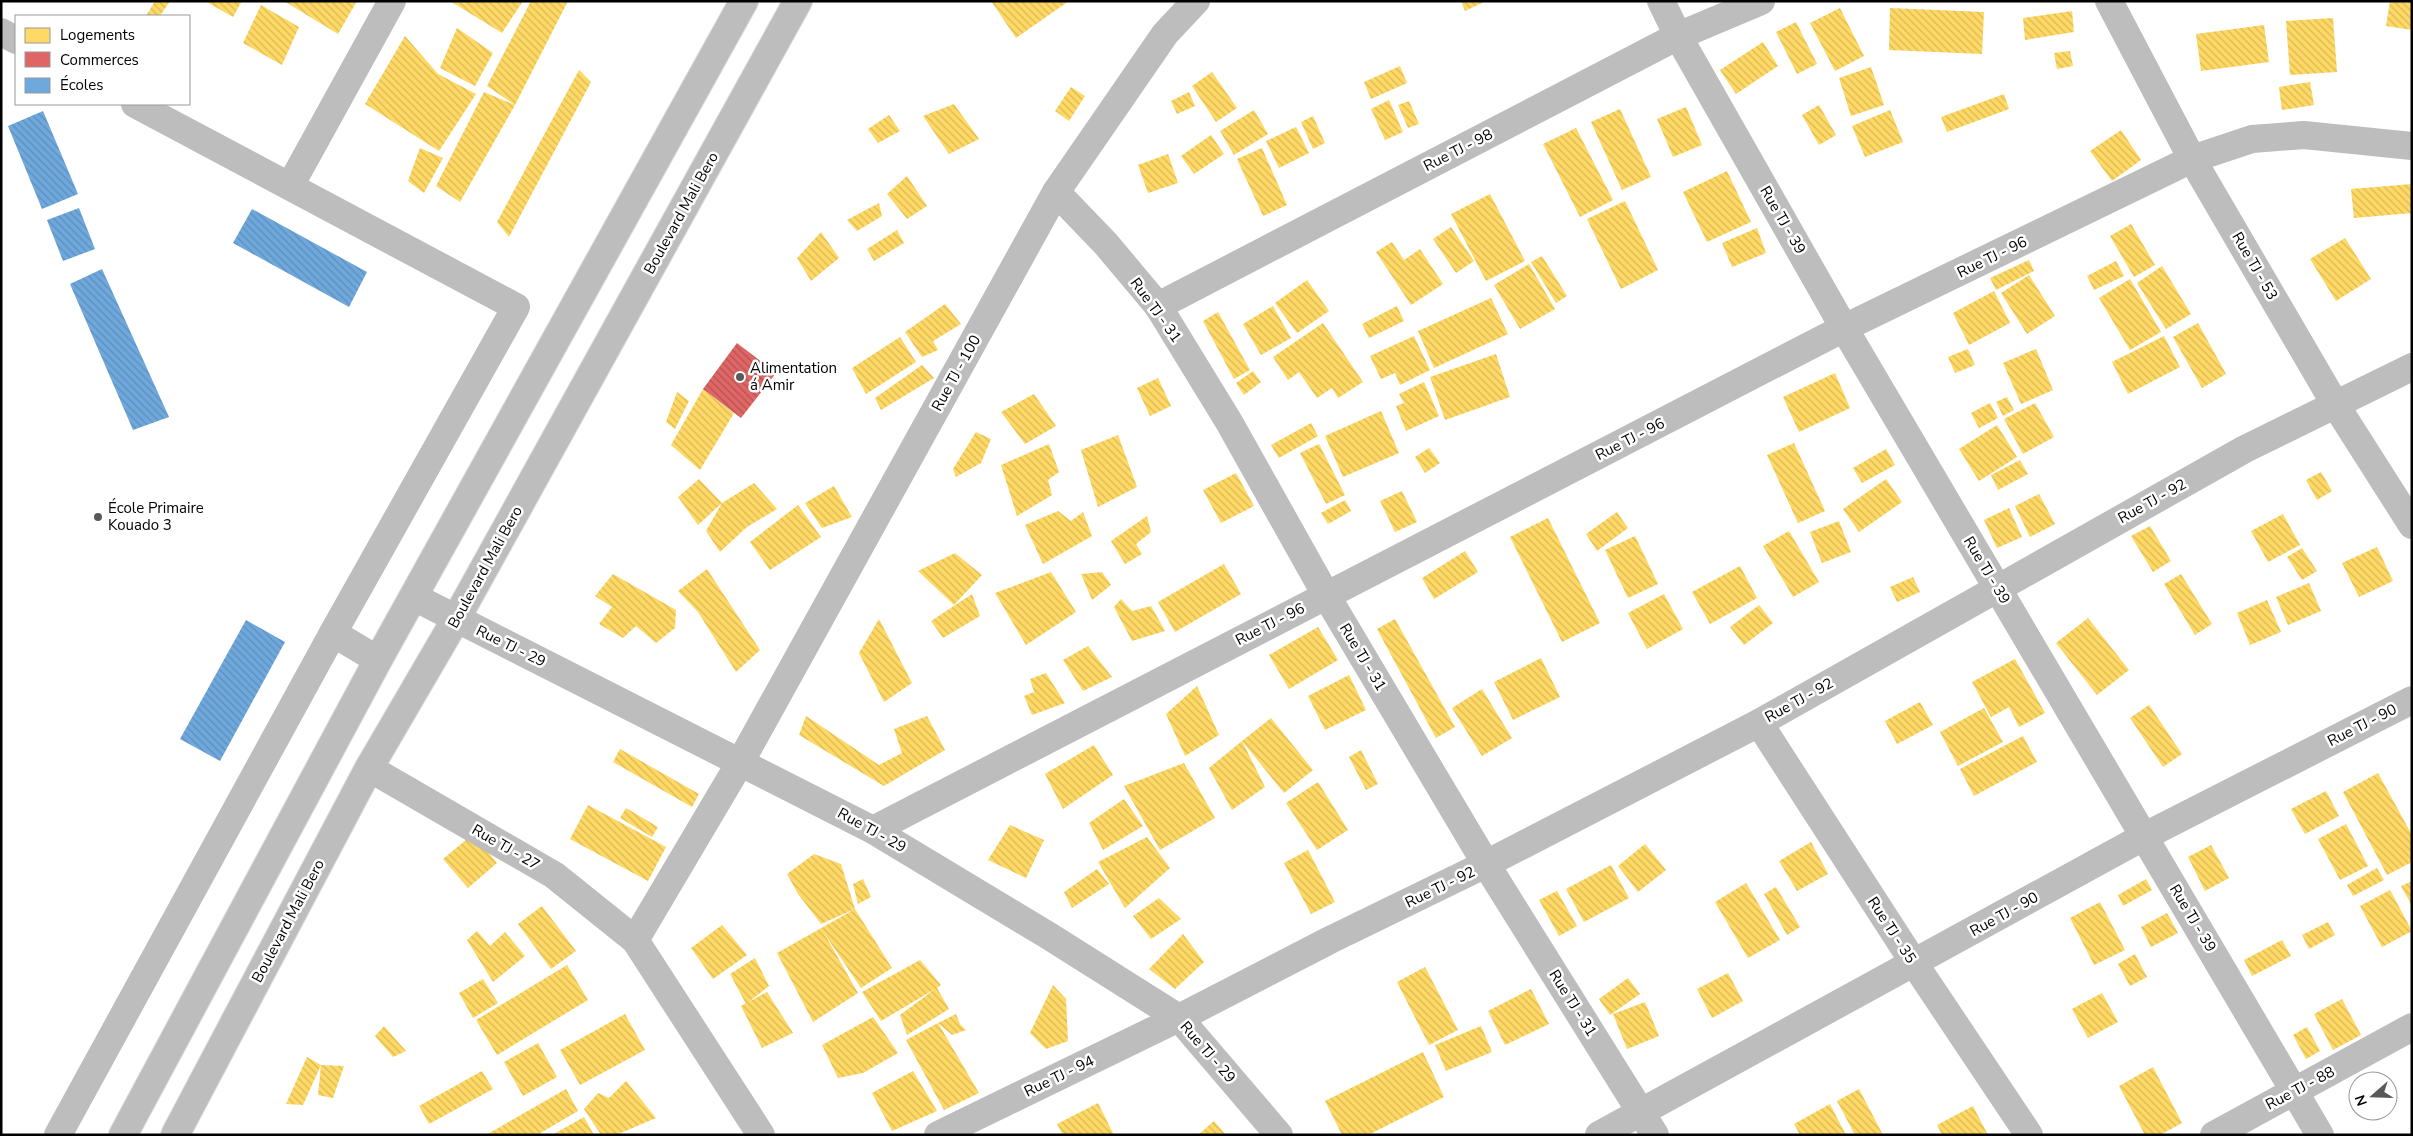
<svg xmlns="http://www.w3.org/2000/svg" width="2413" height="1136" font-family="'Nunito Sans',sans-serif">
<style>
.homes{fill:url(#homes-back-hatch)}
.shops{fill:url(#shops-back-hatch)}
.schools{fill:url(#schools-back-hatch)}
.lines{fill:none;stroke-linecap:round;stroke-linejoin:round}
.primary-casing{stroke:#dbdbdb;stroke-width:30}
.minor{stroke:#bdbdbd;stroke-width:28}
.primary{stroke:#bdbdbd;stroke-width:28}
.poi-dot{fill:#595959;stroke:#fff;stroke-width:2}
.labels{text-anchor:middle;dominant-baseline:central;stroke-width:5;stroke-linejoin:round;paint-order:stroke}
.street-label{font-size:15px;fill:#000;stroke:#fff}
.poi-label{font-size:15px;fill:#000;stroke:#fff;text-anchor:start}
</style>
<defs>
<pattern id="homes-back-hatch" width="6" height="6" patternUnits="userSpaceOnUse" patternTransform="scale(1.25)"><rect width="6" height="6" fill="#ffd966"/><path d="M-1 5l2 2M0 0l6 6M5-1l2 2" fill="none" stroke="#d9b857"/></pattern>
<pattern id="shops-back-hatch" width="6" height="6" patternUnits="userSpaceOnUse" patternTransform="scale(1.25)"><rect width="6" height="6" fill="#e06666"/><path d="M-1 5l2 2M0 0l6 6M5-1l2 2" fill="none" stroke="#b35252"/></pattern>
<pattern id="schools-back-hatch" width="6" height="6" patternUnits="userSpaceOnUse" patternTransform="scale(1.25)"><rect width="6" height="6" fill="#6fa8dc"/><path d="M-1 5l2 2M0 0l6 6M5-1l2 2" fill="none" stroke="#5e8fbb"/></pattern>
</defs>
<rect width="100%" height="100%" fill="#fff"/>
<g class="homes">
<polygon points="155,1 170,1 160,16 146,16"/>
<polygon points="205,1 242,1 233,17"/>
<polygon points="284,1 357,1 338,34"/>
<polygon points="450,1 523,1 502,33"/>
<polygon points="531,1 568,1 515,105 460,202 436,186 484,92 515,105 487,86"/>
<polygon points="991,1 1069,1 1016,38"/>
<polygon points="1461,1 1486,1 1465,11"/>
<polygon points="2390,1 2412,1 2412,30 2386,26"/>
<polygon points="261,5 299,27 282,65 243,43"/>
<polygon points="1840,8 1864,56 1835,71 1810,23"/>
<polygon points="1890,8 1984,12 1982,54 1889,50"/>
<polygon points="2072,11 2074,32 2025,40 2023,18"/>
<polygon points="2333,18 2337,72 2290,75 2286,21"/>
<polygon points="1796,22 1817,64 1797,74 1776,32"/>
<polygon points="2264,25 2269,62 2201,71 2196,34"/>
<polygon points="457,28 493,53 475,86 440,68"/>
<polygon points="405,36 438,74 476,94 439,151 365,104"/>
<polygon points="1763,42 1778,66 1736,94 1720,70"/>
<polygon points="2070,51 2073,66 2057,69 2054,53"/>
<polygon points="1400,66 1407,83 1371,99 1364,82"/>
<polygon points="1871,67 1884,105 1851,116 1839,78"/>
<polygon points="579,70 591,82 509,237 497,222"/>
<polygon points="1212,72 1237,108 1216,122 1192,86"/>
<polygon points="2310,82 2314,105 2282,110 2279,87"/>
<polygon points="1071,87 1085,96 1069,121 1055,111"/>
<polygon points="1189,92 1195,106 1177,114 1171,101"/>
<polygon points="2004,94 2009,109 1947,132 1941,117"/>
<polygon points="1389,100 1403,132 1385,140 1371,109"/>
<polygon points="1409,101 1419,124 1408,128 1398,105"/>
<polygon points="954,104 979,139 949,154 923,116"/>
<polygon points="1819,105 1836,135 1819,145 1802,115"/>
<polygon points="1686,107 1702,145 1673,157 1657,119"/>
<polygon points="1620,109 1651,177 1622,190 1591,122"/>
<polygon points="1254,110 1268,134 1234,155 1220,131"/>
<polygon points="1890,110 1903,142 1865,157 1852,126"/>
<polygon points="889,115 900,131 878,143 868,129"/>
<polygon points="1313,116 1325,143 1313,149 1301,122"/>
<polygon points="1296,127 1309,153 1279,168 1266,141"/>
<polygon points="1576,128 1613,200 1580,217 1543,144"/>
<polygon points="2121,130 2141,160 2112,181 2090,151"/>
<polygon points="1211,135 1224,154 1194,174 1181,156"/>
<polygon points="420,148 443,158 424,193 408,181"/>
<polygon points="1262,148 1287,205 1263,216 1237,159"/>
<polygon points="1168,154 1178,183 1148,193 1138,165"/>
<polygon points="1727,171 1751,222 1707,242 1683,192"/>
<polygon points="907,176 927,206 907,219 887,194"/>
<polygon points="2412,184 2412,213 2354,218 2351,189"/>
<polygon points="1490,194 1525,261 1486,281 1451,214"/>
<polygon points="1625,201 1658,270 1621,289 1587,219"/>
<polygon points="879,203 882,216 857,231 847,220"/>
<polygon points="2131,224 2155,265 2134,277 2110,236"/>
<polygon points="1451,227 1474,261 1456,273 1433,239"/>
<polygon points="1757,228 1766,253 1732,267 1722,243"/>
<polygon points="897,230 904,243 874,261 867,249"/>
<polygon points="821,232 839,258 811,281 797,258"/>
<polygon points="2345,238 2371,279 2336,301 2310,259"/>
<polygon points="1392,242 1404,260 1420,249 1443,284 1411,305 1376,252"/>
<polygon points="1542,256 1567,296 1556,303 1531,262"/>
<polygon points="2029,260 2034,271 1996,290 1990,278"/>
<polygon points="2116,261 2124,276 2094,290 2087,276"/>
<polygon points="1529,264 1555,309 1520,329 1494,285"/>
<polygon points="2162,266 2191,314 2166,329 2137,283"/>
<polygon points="2029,275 2055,316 2027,334 2001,293"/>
<polygon points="2130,279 2161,332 2130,350 2099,298"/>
<polygon points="1307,280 1329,311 1297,333 1275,303"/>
<polygon points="1994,291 2010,323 1969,345 1953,313"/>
<polygon points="1491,298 1508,334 1434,368 1418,331"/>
<polygon points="945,304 961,324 933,341 938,350 922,357 905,332"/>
<polygon points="1273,306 1291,338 1261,355 1243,324"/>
<polygon points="1397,306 1404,321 1369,338 1362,324"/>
<polygon points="1218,312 1250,370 1234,379 1203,321"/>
<polygon points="1323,323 1363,382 1338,398 1332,388 1317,398 1299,372 1288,380 1273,357"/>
<polygon points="2198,323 2226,374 2202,388 2173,337"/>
<polygon points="1414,336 1430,370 1400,385 1395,373 1381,379 1370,356"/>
<polygon points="2164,336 2180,367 2128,394 2112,362"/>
<polygon points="900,337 916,362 866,394 852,368"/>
<polygon points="1968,349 1975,365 1955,373 1948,357"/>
<polygon points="2036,349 2053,390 2021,404 2003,363"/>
<polygon points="1496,354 1510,397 1445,420 1430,377"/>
<polygon points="922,365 934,378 881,410 875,398"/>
<polygon points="1253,371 1261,382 1244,395 1236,383"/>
<polygon points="1835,373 1850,408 1799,432 1783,397"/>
<polygon points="1158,378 1171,406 1150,416 1137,388"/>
<polygon points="1424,382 1439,416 1406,431 1396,406 1404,403 1399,394"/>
<polygon points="703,389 734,413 700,470 671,445"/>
<polygon points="677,392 689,401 675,429 666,422"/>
<polygon points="1034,394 1056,426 1025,444 1001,412"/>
<polygon points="2007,397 2014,410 2003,416 1996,402"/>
<polygon points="1990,403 1998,418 1979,428 1971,413"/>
<polygon points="2035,403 2054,437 2023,454 2004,419"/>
<polygon points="1381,411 1399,453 1343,477 1325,436"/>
<polygon points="1311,423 1318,436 1279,458 1271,445"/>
<polygon points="1997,425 2017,457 1979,481 1959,449"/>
<polygon points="976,432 991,439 981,463 956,477 953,469"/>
<polygon points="1118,435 1137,487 1098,507 1081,450"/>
<polygon points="1794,443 1825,511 1798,523 1767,455"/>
<polygon points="1049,444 1059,472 1048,480 1052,495 1017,516 1001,465"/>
<polygon points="1319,444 1345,495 1326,504 1300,453"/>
<polygon points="1429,448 1440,463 1425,473 1415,457"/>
<polygon points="1886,449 1895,465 1862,483 1853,468"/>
<polygon points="2020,460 2028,474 1998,490 1991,475"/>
<polygon points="2321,472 2332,491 2317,500 2306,480"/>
<polygon points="1236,473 1254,506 1221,523 1203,490"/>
<polygon points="699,479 722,503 698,525 678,497"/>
<polygon points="1886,479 1902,502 1859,532 1843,509"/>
<polygon points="754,483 777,509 747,527 720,552 706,531 722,503"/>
<polygon points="834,486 852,517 822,528 805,503"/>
<polygon points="1402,491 1417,522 1395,532 1380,501"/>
<polygon points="2039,494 2055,524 2030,537 2015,506"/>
<polygon points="1345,500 1351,511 1328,524 1321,513"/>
<polygon points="798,505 821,537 770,570 750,542"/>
<polygon points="2009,508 2022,537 1997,548 1984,520"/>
<polygon points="1058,511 1071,521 1083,512 1092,536 1043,564 1025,525"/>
<polygon points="1617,512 1628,528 1597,551 1586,534"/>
<polygon points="2283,514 2300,545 2268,562 2251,531"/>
<polygon points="1147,516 1151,532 1136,544 1142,554 1125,564 1111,541"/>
<polygon points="1548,518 1600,623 1562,642 1510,537"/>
<polygon points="1839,521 1851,552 1822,563 1810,532"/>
<polygon points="2150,526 2171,561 2153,572 2131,536"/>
<polygon points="1789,531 1819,582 1793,597 1763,546"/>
<polygon points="1635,536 1658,584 1628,598 1605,550"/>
<polygon points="2377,547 2393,581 2359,597 2342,563"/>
<polygon points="2302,548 2317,571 2302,580 2287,557"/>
<polygon points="1465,551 1478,572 1434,599 1422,578"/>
<polygon points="955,553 982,575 954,605 918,571"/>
<polygon points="1224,564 1241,594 1175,632 1158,602"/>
<polygon points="1740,566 1757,598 1710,624 1692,592"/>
<polygon points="707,569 760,650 736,672 698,612 678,591"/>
<polygon points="1051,572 1076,612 1026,645 995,593"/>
<polygon points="1102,572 1111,585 1092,600 1081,574"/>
<polygon points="613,574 676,610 675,628 656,643 636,626 623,638 599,624 612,607 595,596"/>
<polygon points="2181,574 2212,624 2195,635 2164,584"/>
<polygon points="1913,577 1920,592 1897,602 1890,587"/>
<polygon points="2309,583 2321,611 2288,625 2276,597"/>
<polygon points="972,594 980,616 943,638 931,621"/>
<polygon points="1664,594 1683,629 1647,649 1628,613"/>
<polygon points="1121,599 1132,611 1151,606 1165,631 1132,641 1114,607"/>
<polygon points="2267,600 2281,632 2250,645 2237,613"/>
<polygon points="1759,605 1773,623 1744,645 1730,627"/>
<polygon points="2088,618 2129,670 2097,695 2056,643"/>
<polygon points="879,619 912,683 884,702 859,653"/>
<polygon points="1395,619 1455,727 1436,738 1377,629"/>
<polygon points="1318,627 1338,660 1289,689 1269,655"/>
<polygon points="1088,646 1112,677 1083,691 1063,660"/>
<polygon points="1541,658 1560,697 1513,720 1494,682"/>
<polygon points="2015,659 2045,713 2019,727 2009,707 1991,717 1972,682"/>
<polygon points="1046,673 1065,703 1032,715 1024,696 1034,692 1030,679"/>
<polygon points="1349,675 1366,710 1325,730 1308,696"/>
<polygon points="1197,686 1219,735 1185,756 1166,714"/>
<polygon points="1482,689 1512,738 1482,756 1452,708"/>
<polygon points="1920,702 1933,725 1897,744 1885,721"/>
<polygon points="2149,705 2182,754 2163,767 2130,718"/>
<polygon points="1984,708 2003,742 1958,766 1940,732"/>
<polygon points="806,716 879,765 902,753 894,729 927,716 945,750 884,786 799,735"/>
<polygon points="1271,718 1313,770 1284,793 1242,741 1265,787 1232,810 1209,768 1242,741"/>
<polygon points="2023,736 2037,762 1974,796 1960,769"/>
<polygon points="1094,745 1113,775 1063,809 1045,774"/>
<polygon points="620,749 699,794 692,807 613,762"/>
<polygon points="1361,750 1378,784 1366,790 1349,757"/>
<polygon points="1184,763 1215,818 1160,850 1124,786"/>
<polygon points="2378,773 2412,835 2412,862 2387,875 2343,792"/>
<polygon points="1318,782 1348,830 1317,850 1286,803"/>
<polygon points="2326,791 2339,816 2305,834 2291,809"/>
<polygon points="1124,799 1143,826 1103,850 1089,823"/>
<polygon points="588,805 666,847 648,881 570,839"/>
<polygon points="626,808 658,827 652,837 620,818"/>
<polygon points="2346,824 2368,866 2340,880 2318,839"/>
<polygon points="1010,825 1044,840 1026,878 988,860"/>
<polygon points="473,834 497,863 468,888 443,859"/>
<polygon points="1147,837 1170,868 1125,908 1098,862"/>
<polygon points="1811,842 1828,874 1797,891 1779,861"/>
<polygon points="1645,844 1666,870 1638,892 1618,866"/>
<polygon points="2211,845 2229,878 2205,891 2188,857"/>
<polygon points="1308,850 1335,902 1311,914 1284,863"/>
<polygon points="814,854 841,864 855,909 892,968 861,988 824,933 858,993 813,1022 777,953 855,909 821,924 798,894 787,874"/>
<polygon points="1611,865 1629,898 1584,922 1566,889"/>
<polygon points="2377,868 2384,880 2353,896 2347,885"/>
<polygon points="1097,869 1109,884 1072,908 1064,892"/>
<polygon points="863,879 871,897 858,904 853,884"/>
<polygon points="2146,879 2152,890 2123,906 2118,895"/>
<polygon points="2412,881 2412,906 2401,886"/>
<polygon points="1746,883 1780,940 1748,958 1715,902"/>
<polygon points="1776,887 1800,927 1787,935 1764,894"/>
<polygon points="2390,890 2412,931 2382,947 2360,906"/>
<polygon points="1557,891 1577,926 1559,936 1539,900"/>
<polygon points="1159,898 1181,919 1151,939 1133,916"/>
<polygon points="2100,902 2125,950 2094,965 2070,918"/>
<polygon points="542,906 576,951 551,969 518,924"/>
<polygon points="2167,913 2178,933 2151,947 2141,927"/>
<polygon points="2328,922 2335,935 2309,949 2302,935"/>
<polygon points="722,925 747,955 713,979 691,948"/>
<polygon points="477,931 490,946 505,932 525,956 493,982 467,940"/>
<polygon points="1183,934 1204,962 1175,989 1149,969"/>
<polygon points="2282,940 2291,956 2252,976 2244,960"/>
<polygon points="2135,954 2147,977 2130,986 2118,964"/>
<polygon points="755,958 769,986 746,1004 730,974"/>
<polygon points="920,960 941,985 937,988 949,1009 907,1035 900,1015 935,989 881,1021 862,992"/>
<polygon points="567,965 588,1000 497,1055 476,1020"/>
<polygon points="1425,967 1458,1030 1429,1045 1397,982"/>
<polygon points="1728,973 1743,1001 1712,1018 1697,989"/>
<polygon points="1628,978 1640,994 1610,1015 1599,999"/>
<polygon points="483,979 498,1003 473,1018 459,993"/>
<polygon points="1053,985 1066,999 1068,1041 1046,1049 1030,1033"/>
<polygon points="1531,989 1549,1024 1505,1045 1488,1011"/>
<polygon points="767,992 793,1033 762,1048 741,1006"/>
<polygon points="2102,993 2118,1022 2088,1038 2072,1009"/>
<polygon points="2342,999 2361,1035 2333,1050 2314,1014"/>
<polygon points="1645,1002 1659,1036 1627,1049 1613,1014"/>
<polygon points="625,1014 645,1050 580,1085 560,1050"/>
<polygon points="956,1014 960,1024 966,1030 952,1035 938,1023"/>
<polygon points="873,1017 898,1053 863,1073 838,1078 822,1045"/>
<polygon points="938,1023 979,1093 944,1110 906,1040"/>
<polygon points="384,1026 406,1051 393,1057 375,1036"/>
<polygon points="1481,1026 1492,1052 1446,1071 1435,1045"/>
<polygon points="2307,1027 2320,1051 2306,1059 2293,1035"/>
<polygon points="538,1043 557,1077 523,1096 504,1062"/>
<polygon points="1423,1052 1444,1097 1368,1135 1342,1135 1325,1101"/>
<polygon points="307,1057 321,1065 303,1105 286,1104"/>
<polygon points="321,1065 344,1066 333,1098 318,1095"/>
<polygon points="2153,1067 2182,1123 2160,1135 2145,1135 2119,1086"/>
<polygon points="482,1071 493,1089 429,1124 419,1106"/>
<polygon points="913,1071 937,1111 892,1131 872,1093"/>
<polygon points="626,1081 656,1118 616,1135 601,1135 584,1109 598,1093 609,1098"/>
<polygon points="566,1089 578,1111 537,1135 486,1135"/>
<polygon points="1859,1089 1883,1135 1855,1135 1837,1101"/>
<polygon points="1098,1103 1114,1135 1063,1135 1057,1124"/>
<polygon points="1830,1104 1846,1135 1800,1135 1794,1124"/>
<polygon points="1973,1106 1988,1135 1942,1135 1937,1125"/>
<polygon points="584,1117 594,1135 552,1135"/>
<polygon points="1214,1121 1226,1135 1198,1135"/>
</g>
<polygon class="shops" points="737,343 776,373 741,418 703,389"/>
<g class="schools">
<polygon points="43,111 78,194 42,209 8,126"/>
<polygon points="79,208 95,249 63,261 47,220"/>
<polygon points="252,209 367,272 349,307 233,243"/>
<polygon points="102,269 169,417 133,430 70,284"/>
<polygon points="246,620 285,642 220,761 180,739"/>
</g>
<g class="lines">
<defs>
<g id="primary">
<polyline points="123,1135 378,660 744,1"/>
<polyline points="175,1135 369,768 456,619 798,1"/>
</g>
</defs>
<use href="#primary" class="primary-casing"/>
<g class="minor">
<polyline points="1661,1 1678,36 1844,328 2320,1135"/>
<polyline points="2109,1 2192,159 2335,404 2412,525"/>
<polyline points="1,32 16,40"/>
<polyline points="290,186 392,1"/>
<polyline points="1056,192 1106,244 1158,306 1229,422 1326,595 1486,864 1655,1135"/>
<polyline points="1158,306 1678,36 1761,1"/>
<polyline points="414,597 873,830 1049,936 1179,1018 1279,1135"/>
<polyline points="333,633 378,660"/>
<polyline points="1759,723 1914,963 2029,1135"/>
<polyline points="369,768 554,875 635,940 761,1135"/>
<polyline points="873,830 1844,328 2192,159 2252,139 2304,135 2412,146"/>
<polyline points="635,940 741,761 1056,192 1165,34 1196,1"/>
<polyline points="58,1135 333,633 516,307 135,104"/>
<polyline points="938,1135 1179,1018 1330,940 1486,864 1759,723 2245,449 2412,367"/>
<polyline points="1599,1135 2145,836 2412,700"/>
<polyline points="2214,1135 2412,1027"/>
</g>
<use href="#primary" class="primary"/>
</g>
<g class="poi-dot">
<circle cx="740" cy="377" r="5"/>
<circle cx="98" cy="517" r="5"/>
</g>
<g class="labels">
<g class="street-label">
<text transform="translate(1458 150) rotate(-27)">Rue TJ - 98</text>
<text transform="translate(681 213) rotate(-61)">Boulevard Mali Bero</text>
<text transform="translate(1783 220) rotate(60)">Rue TJ - 39</text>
<text transform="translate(1992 257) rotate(-26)">Rue TJ - 96</text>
<text transform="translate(2255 266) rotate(60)">Rue TJ - 53</text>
<text transform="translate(1156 310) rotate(54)">Rue TJ - 31</text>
<text transform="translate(956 373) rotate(-61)">Rue TJ - 100</text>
<text transform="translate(1630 439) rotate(-27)">Rue TJ - 96</text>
<text transform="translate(2152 501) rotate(-29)">Rue TJ - 92</text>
<text transform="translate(485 567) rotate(-61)">Boulevard Mali Bero</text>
<text transform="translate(1987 570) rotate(59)">Rue TJ - 39</text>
<text transform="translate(1270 624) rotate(-27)">Rue TJ - 96</text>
<text transform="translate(511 646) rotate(26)">Rue TJ - 29</text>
<text transform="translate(1363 657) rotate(59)">Rue TJ - 31</text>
<text transform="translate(1799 700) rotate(-29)">Rue TJ - 92</text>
<text transform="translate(2362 725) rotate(-27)">Rue TJ - 90</text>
<text transform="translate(872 830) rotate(29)">Rue TJ - 29</text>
<text transform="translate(506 847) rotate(30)">Rue TJ - 27</text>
<text transform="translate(1440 887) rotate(-26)">Rue TJ - 92</text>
<text transform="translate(2004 914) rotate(-29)">Rue TJ - 90</text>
<text transform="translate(2193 918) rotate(59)">Rue TJ - 39</text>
<text transform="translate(288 921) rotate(-62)">Boulevard Mali Bero</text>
<text transform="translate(1892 930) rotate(57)">Rue TJ - 35</text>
<text transform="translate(1573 1003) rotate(58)">Rue TJ - 31</text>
<text transform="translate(1208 1052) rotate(49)">Rue TJ - 29</text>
<text transform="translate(1059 1076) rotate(-26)">Rue TJ - 94</text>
<text transform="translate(2300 1088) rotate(-28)">Rue TJ - 88</text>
</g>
<g class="poi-label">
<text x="750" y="368">Alimentation<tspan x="750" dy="17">á Amir</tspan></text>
<text x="108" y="508">École Primaire<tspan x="108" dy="17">Kouado 3</tspan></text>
</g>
</g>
<rect width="2413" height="1136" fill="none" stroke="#000000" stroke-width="5"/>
<rect x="15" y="15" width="175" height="90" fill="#ffffff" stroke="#999999"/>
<rect x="25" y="28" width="25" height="15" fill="#ffd966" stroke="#999999"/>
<text x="60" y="40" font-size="15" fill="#000000">Logements</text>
<rect x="25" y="52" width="25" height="15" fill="#e06666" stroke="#999999"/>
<text x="60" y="65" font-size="15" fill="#000000">Commerces</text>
<rect x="25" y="78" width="25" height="15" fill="#6fa8dc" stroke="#999999"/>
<text x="60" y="90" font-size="15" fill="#000000">Écoles</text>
<g transform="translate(2373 1096) rotate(250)"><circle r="24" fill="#ffffff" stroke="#999999"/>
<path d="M0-4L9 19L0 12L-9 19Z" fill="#595959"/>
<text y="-8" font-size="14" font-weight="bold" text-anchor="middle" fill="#000000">N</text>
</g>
</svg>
